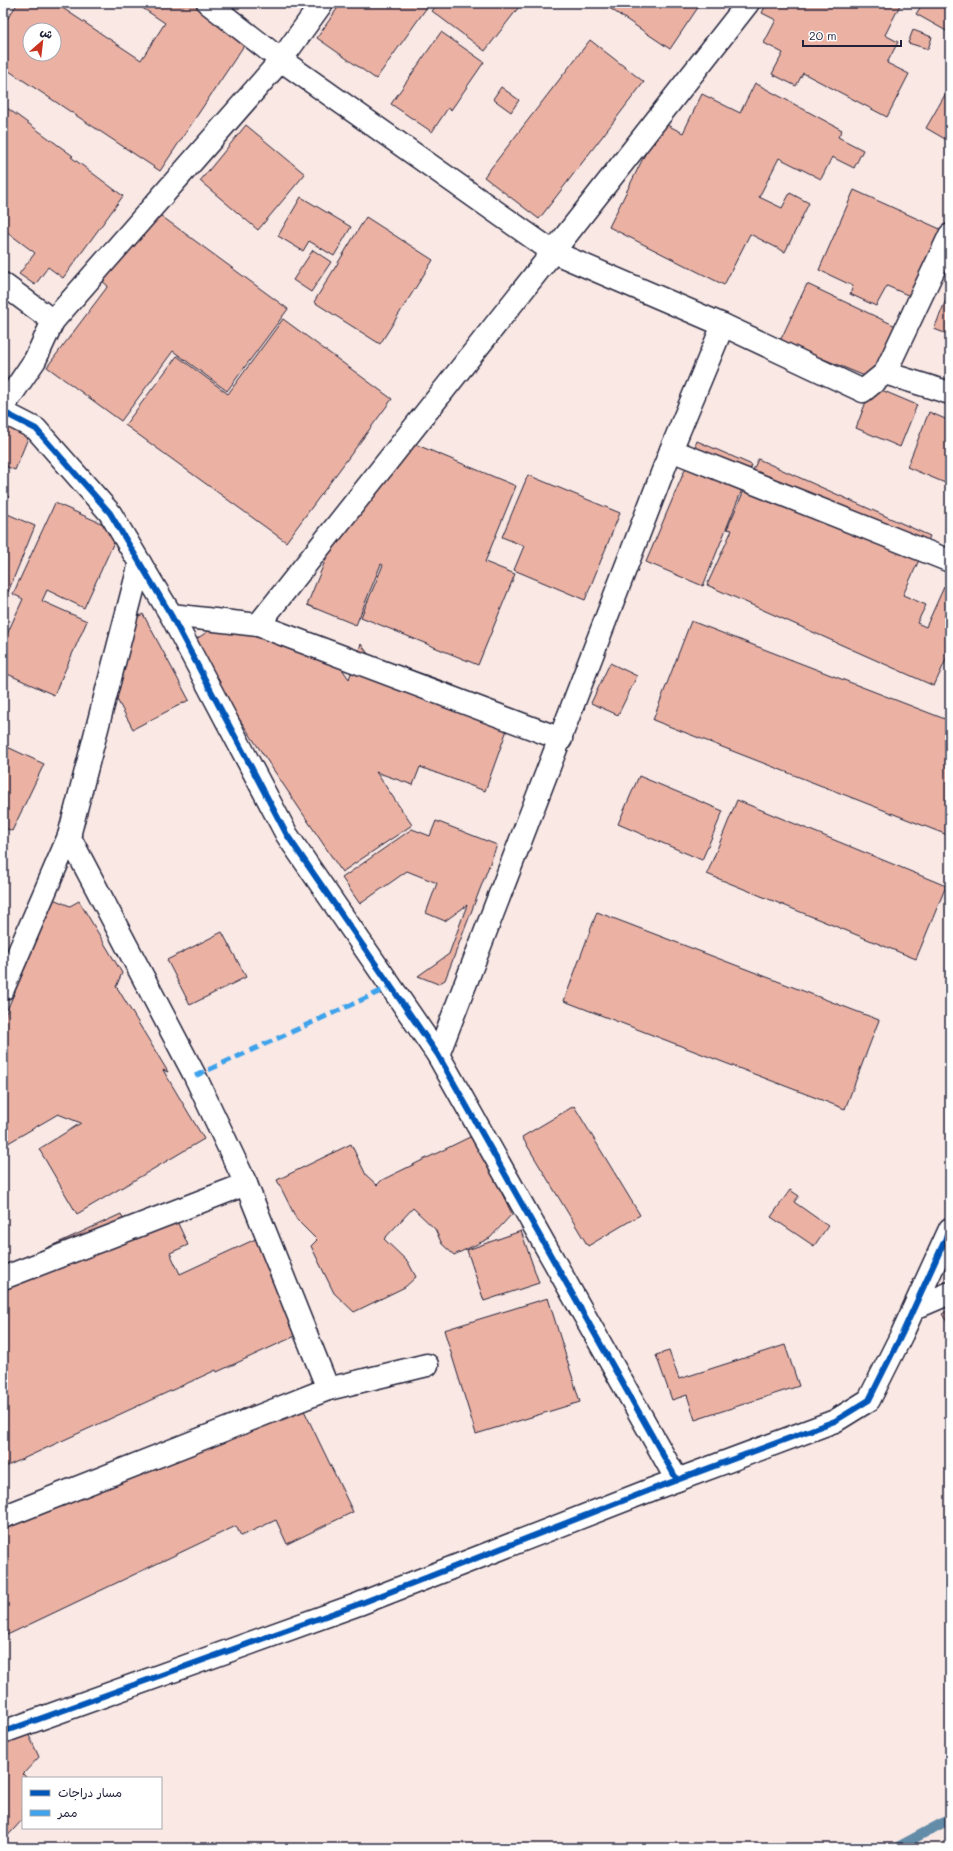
<svg xmlns="http://www.w3.org/2000/svg" width="953" height="1851" font-family="Mali,'Playpen Sans Arabic',sans-serif">
<style>
.lines{fill:none;stroke-linecap:round;stroke-linejoin:round}
.stream{stroke:#638ca8;stroke-width:10}
.building{fill:#ebb2a4;stroke:#22223b;fill-rule:evenodd}
.minor-casing{stroke:#22223b;stroke-width:25}
.minor{stroke:#fff;stroke-width:22}
.quiet{stroke:#3ea2ec;stroke-width:5;stroke-dasharray:10 5;stroke-linecap:butt}
.cycleway-casing{stroke:#fff;stroke-width:8}
.cycleway{stroke:#0057b8;stroke-width:6}
</style>
<rect width="100%" height="100%" fill="#f9e8e4"/>
<filter id="ink" filterUnits="userSpaceOnUse"><feTurbulence type="fractalNoise" baseFrequency=".025" numOctaves="2"/><feDisplacementMap in="SourceGraphic" scale="8" xChannelSelector="R" yChannelSelector="G"/><feConvolveMatrix kernelMatrix="1 2 1 2 8 2 1 2 1" color-interpolation-filters="sRGB"/></filter>
<g filter="url(#ink)">
<g class="lines">
<polyline class="stream" points="896,1848 950,1819"/>
</g>
<g class="building">
<path d="M18,3H55L141,60L165,23L135,3H209L253,32L160,171L3,67V25ZM30,30H54V54H30Z"/>
<polygon points="268,3 277,3 274,7"/>
<polygon points="341,3 430,3 376,79 317,38"/>
<polygon points="438,3 522,3 485,51 432,11"/>
<polygon points="602,3 701,3 670,49"/>
<polygon points="767,3 901,3 885,35 898,42 887,63 909,74 887,117 803,73 796,86 772,74 783,53 764,43 776,20 762,13"/>
<polygon points="923,3 950,3 950,33 916,14"/>
<polygon points="913,30 932,37 928,49 908,43"/>
<polygon points="441,32 484,62 451,110 448,108 432,132 391,104"/>
<polygon points="590,40 644,82 539,219 484,177"/>
<polygon points="755,83 842,130 838,137 863,150 854,168 832,157 821,179 779,158 759,197 782,208 790,193 809,203 785,252 750,234 724,285 609,227 661,122 683,133 702,94 740,113"/>
<polygon points="950,86 950,131 945,139 926,128"/>
<polygon points="501,87 519,100 511,112 493,99"/>
<polygon points="3,105 73,156 71,157 123,196 63,278 48,267 35,285 19,274 35,253 3,229"/>
<polygon points="246,125 305,174 258,230 200,181"/>
<polygon points="854,190 940,229 910,296 887,286 876,306 850,294 853,286 819,270"/>
<polygon points="301,197 351,227 334,256 309,241 303,251 278,236"/>
<polygon points="153,210 288,309 227,391 173,351 121,421 47,367 108,286 101,280"/>
<polygon points="366,217 433,260 380,344 314,302"/>
<polygon points="313,250 331,262 311,292 293,280"/>
<polygon points="807,284 900,328 872,379 780,341"/>
<polygon points="950,290 950,335 934,329"/>
<polygon points="283,319 392,399 286,542 125,425 177,356 228,394"/>
<polygon points="872,386 917,405 900,447 856,428"/>
<polygon points="929,412 950,421 950,485 907,467"/>
<polygon points="3,422 30,433 15,470 3,465"/>
<polygon points="393,435 516,486 485,562 515,574 478,665 361,617 383,565 381,564 356,625 307,605 348,505 362,511"/>
<polygon points="697,441 752,465 703,586 646,562"/>
<polygon points="758,459 930,536 903,595 926,605 917,623 926,627 944,587 950,590 950,651 934,686 707,585 732,530 727,529"/>
<polygon points="528,475 620,513 585,600 514,570 524,546 502,537"/>
<polygon points="3,494 9,497 3,512"/>
<polygon points="55,503 119,531 84,608 47,590 42,601 87,621 54,695 3,672 3,643 23,599 13,594"/>
<polygon points="3,512 35,526 8,592 3,590"/>
<polygon points="143,614 189,700 133,729 100,668 120,657 108,632"/>
<polygon points="234,614 330,652 349,679 361,644 369,655 454,685 449,700 508,727 485,791 420,767 413,785 376,772 412,825 342,872 189,644"/>
<polygon points="691,621 950,721 950,836 653,720"/>
<polygon points="610,663 637,676 618,715 591,703"/>
<polygon points="3,745 44,764 12,831 3,827"/>
<polygon points="639,776 723,811 702,860 618,824"/>
<polygon points="737,800 946,886 916,959 707,874"/>
<polygon points="436,821 497,845 445,980 438,984 418,976 449,954 467,905 445,921 426,913 437,883 407,871 360,904 342,878 412,829 430,836"/>
<polygon points="53,899 70,906 79,901 122,973 116,987 118,989 168,1072 163,1070 204,1139 77,1214 39,1149 81,1123 58,1114 3,1146 3,1063 4,1062 3,1020"/>
<polygon points="597,912 879,1020 845,1109 564,1001"/>
<polygon points="222,932 246,977 190,1005 167,960"/>
<polygon points="574,1106 640,1215 588,1246 522,1137"/>
<polygon points="474,1135 512,1214 490,1238 454,1255 442,1244 435,1229 413,1208 384,1239 408,1262 416,1277 405,1287 354,1312 334,1293 311,1246 317,1240 297,1220 277,1180 351,1144 366,1175 377,1185 382,1180"/>
<polygon points="790,1190 799,1196 794,1202 828,1226 814,1246 771,1217"/>
<polygon points="150,1209 158,1224 175,1217 188,1245 170,1253 180,1274 260,1237 304,1332 217,1372 216,1370 3,1468 3,1365 5,1364 3,1360 3,1268 121,1214 124,1221"/>
<polygon points="521,1231 539,1283 484,1301 467,1250"/>
<polygon points="548,1298 580,1402 476,1434 444,1330"/>
<polygon points="950,1309 950,1327 942,1314"/>
<polygon points="785,1345 799,1386 695,1420 687,1395 672,1400 656,1355 669,1351 679,1379"/>
<polygon points="299,1400 353,1512 287,1544 276,1520 241,1536 236,1526 3,1637 3,1512 63,1495 253,1404 260,1419"/>
<polygon points="27,1731 39,1757 23,1774 27,1778 23,1778 23,1819 3,1841 3,1741"/>
</g>
<g class="lines">
<defs>
<g id="minor">
<polyline points="208,3 281,60 553,252 723,325 863,391 885,373 950,393"/>
<polyline points="3,284 53,321"/>
<polyline points="885,373 950,235"/>
<polyline points="3,407 35,360 53,321 281,60 322,3"/>
<polyline points="3,412 36,429 110,513 171,615 287,835 438,1055 677,1480"/>
<polyline points="671,450 950,561"/>
<polyline points="171,615 258,625 553,252 748,3"/>
<polyline points="258,625 561,739"/>
<polyline points="69,836 195,1076 246,1184 328,1389"/>
<polyline points="3,989 69,836 140,563"/>
<polyline points="438,1055 671,450 723,325"/>
<polyline points="3,1278 246,1184"/>
<polyline points="915,1308 950,1293"/>
<polyline points="3,1517 328,1389 427,1365"/>
<polyline points="3,1732 359,1604 653,1489 835,1421 869,1400 902,1334 950,1229"/>
</g>
</defs>
<use href="#minor" class="minor-casing"/>
<use href="#minor" class="minor"/>
<polyline class="quiet" points="195,1076 392,986"/>
<defs>
<g id="cycleway">
<polyline points="3,412 36,429 110,513 171,615 287,835 438,1055 677,1480"/>
<polyline points="3,1732 359,1604 653,1489 835,1421 869,1400 902,1334 950,1229"/>
</g>
</defs>
<use href="#cycleway" class="cycleway-casing"/>
<use href="#cycleway" class="cycleway"/>
</g>
</g>
<rect width="953" height="1851" fill="none" stroke="#fff" stroke-width="16"/>
<rect x="8" y="8" width="937" height="1835" fill="none" stroke="#22223b" stroke-width="1.5" filter="url(#ink)"/>
<rect x="22" y="1777" width="140" height="52" fill="#ffffff" stroke="#a7a7b1"/>
<rect x="30" y="1790" width="20" height="6" fill="#0057b8" stroke="#a7a7b1"/>
<text x="58" y="1797" font-size="12" fill="#22223b">مسار دراجات</text>
<rect x="30" y="1810" width="20" height="6" fill="#3ea2ec" stroke="#a7a7b1"/>
<text x="58" y="1817" font-size="12" fill="#22223b">ممر</text>
<g transform="translate(42 42) rotate(28)"><circle r="19" fill="#ffffff" stroke="#a7a7b1"/>
<path d="M0-3L7 15L0 10L-7 15Z" fill="#c8321e"/>
<text y="-6" font-size="11" font-weight="bold" text-anchor="middle" fill="#22223b">ش</text>
</g>
<path d="M803 40v6h98v-6" fill="none" stroke="#22223b" stroke-width="2"/>
<text x="809" y="40" font-size="12" fill="#22223b" stroke="#ffffff" stroke-width="3" paint-order="stroke">20 m</text>
</svg>
